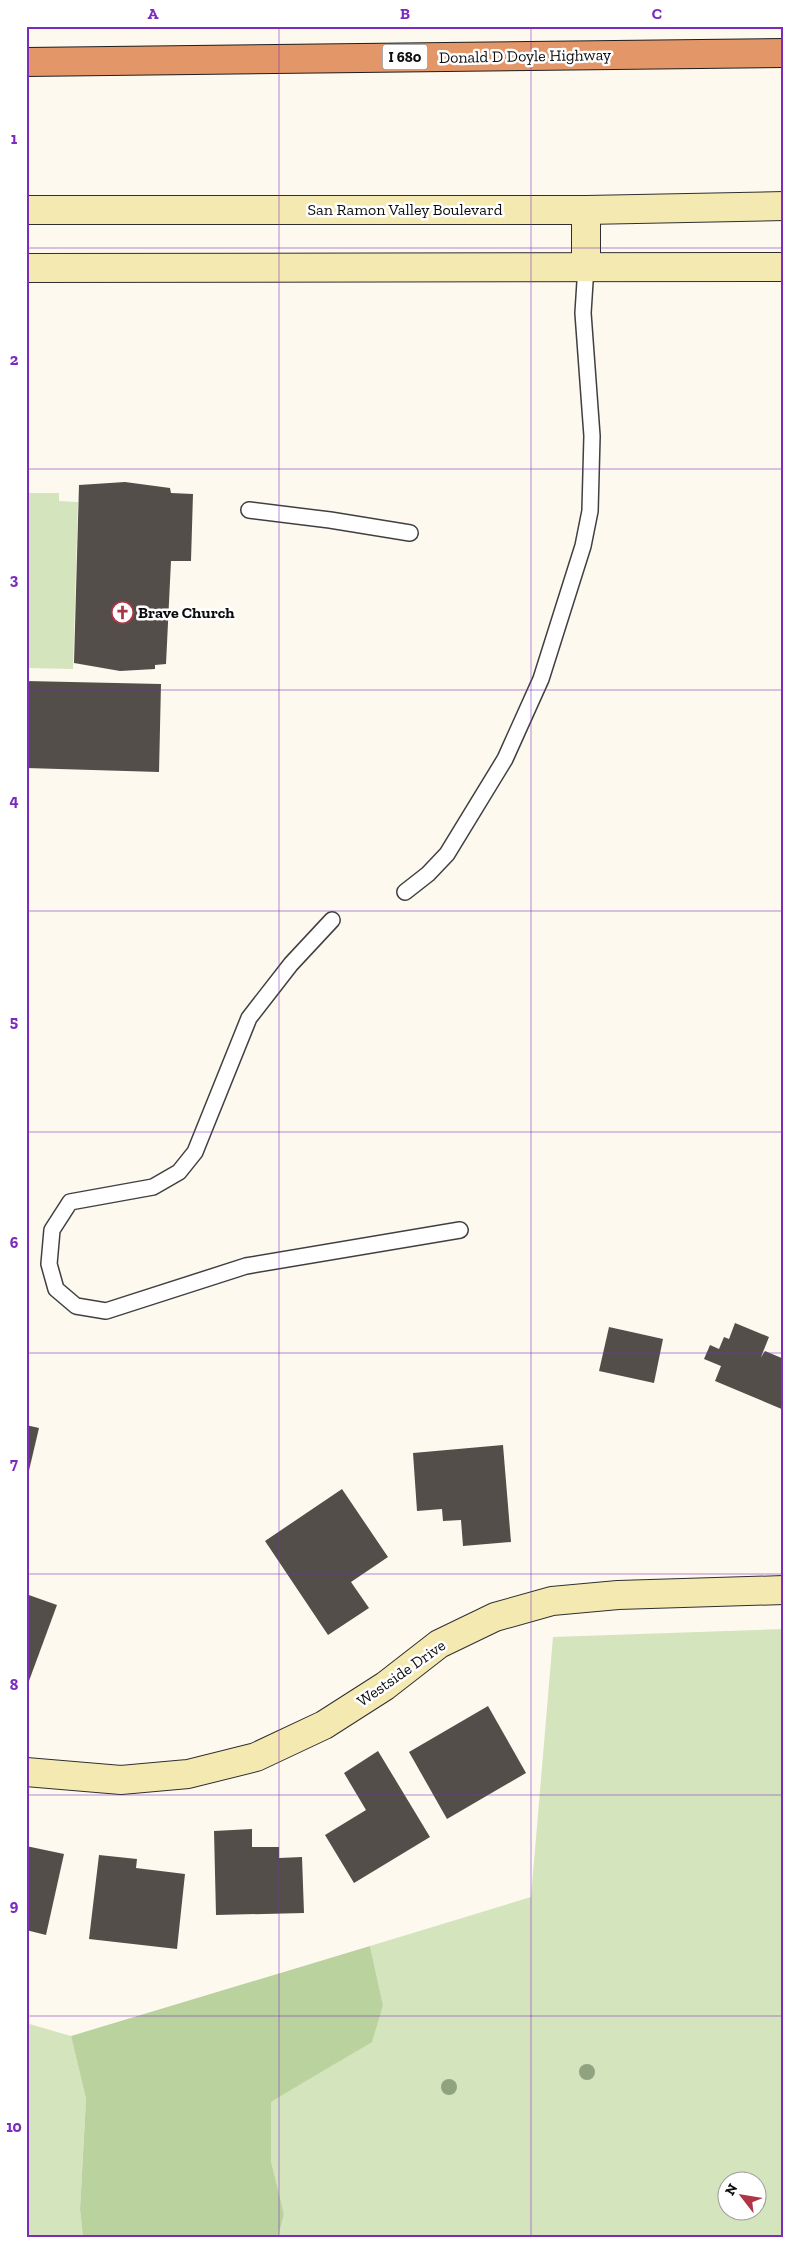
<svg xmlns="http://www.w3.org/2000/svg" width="810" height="2264" font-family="'Zilla Slab',serif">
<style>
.green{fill:#d4e4bc;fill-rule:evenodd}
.forest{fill:#bad39e}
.building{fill:#544e4b}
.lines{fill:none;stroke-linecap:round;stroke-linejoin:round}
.lane-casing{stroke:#404040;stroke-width:18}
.secondary-casing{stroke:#2f2f2f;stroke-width:30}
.highway-casing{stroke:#1e1e1e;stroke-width:30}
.lane{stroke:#fff;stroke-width:15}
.secondary{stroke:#f5e9b2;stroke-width:28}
.highway{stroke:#e39667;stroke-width:28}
.tree{fill:#8fa380}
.grid{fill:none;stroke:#7b2cbf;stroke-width:1;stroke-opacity:0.55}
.labels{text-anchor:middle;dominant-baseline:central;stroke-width:5;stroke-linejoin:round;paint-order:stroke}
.shield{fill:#fff;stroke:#565656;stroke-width:1}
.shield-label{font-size:15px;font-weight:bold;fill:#0d0d0d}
.street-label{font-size:16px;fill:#0d0d0d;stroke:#fff}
.poi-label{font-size:16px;font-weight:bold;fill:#0d0d0d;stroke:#fff;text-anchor:start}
.neatline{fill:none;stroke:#7b2cbf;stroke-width:2}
.grid-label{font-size:16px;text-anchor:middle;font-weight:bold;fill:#7b2cbf}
</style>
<rect width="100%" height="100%" fill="#fdf9ef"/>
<g class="green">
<polygon points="26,493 59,493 59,501 78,502 73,669 26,668"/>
<path d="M784,1629V2238H278L284,2214L271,2161V2102L338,2062L383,2005L370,1946L531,1897L553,1637ZM728,2182H758V2212H728Z"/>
<polygon points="26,2023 71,2036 86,2099 80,2209 83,2238 26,2238"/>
</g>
<polygon class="forest" points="370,1946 383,2005 372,2042 271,2102 271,2161 284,2214 278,2238 83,2238 80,2209 86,2099 71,2036"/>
<g class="building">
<polygon points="125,482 170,488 171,493 193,494 191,561 171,561 166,664 155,665 155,669 120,671 74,663 79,485"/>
<polygon points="26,681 161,684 159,772 26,768"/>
<polygon points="735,1323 769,1337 761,1357 765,1351 784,1359 784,1410 715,1381 721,1366 704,1359 710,1345 719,1349 724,1337 729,1339"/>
<polygon points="609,1327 663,1339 654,1383 599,1371"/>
<polygon points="26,1425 39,1428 27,1479 26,1479"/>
<polygon points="503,1445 511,1542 463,1546 461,1520 443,1521 442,1509 417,1511 413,1453"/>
<polygon points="342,1489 388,1557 351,1582 369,1608 328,1635 265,1541"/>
<polygon points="26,1594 57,1605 26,1689"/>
<polygon points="488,1706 526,1773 447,1819 409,1752"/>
<polygon points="378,1751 430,1837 354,1883 325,1835 366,1810 344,1773"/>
<polygon points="252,1829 252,1847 279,1847 279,1858 302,1857 304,1913 216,1915 214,1831"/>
<polygon points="26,1846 64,1854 46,1935 26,1930"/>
<polygon points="99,1855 137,1859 136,1868 185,1874 177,1949 89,1939"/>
</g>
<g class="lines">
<defs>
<g id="lane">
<polyline points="249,510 330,520 410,533"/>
<polyline points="405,892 428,874 447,854 505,759 541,679 583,546 590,511 592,436 583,313 586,266"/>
<polyline points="332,920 291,964 249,1018 195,1152 179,1172 153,1187 70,1202 52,1230 49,1264 56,1289 76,1306 106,1311 246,1266 460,1230"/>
</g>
<g id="secondary">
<polyline points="26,210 586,210 784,206"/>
<polyline points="586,266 586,210"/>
<polyline points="26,268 784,267"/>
<polyline points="26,1772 121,1780 188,1774 256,1757 324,1725 385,1686 439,1644 495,1617 552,1601 618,1595 784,1590"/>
</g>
<polyline id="highway" points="26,62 784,53"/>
</defs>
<use href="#lane" class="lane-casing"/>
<use href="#secondary" class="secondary-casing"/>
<use href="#highway" class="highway-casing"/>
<use href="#lane" class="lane"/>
<use href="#secondary" class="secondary"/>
<use href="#highway" class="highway"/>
</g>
<g class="tree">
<circle cx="587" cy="2072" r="8"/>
<circle cx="449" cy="2087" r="8"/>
</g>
<path class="grid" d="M279,26V2238M531,26V2238M26,248H784M26,469H784M26,690H784M26,911H784M26,1132H784M26,1353H784M26,1574H784M26,1795H784M26,2016H784"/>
<defs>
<symbol id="church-ring" viewBox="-11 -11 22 22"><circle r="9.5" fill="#fff" stroke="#ad3545" stroke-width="1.5"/><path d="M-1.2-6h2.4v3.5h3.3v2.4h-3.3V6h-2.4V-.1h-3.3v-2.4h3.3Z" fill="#ad3545"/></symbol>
</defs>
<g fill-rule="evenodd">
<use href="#church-ring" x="110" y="600" width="25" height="25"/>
</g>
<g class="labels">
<rect class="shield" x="382.5" y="44.5" width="45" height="25" rx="4"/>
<g class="shield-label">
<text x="405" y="57">I 680</text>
</g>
<g class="street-label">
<text transform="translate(525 56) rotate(-1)">Donald D Doyle Highway</text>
<text x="405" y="209">San Ramon Valley Boulevard</text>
<text transform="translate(401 1673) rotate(-35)">Westside Drive</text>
</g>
<g class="poi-label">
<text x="138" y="612">Brave Church</text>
</g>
</g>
<rect width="810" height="2264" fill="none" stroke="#ffffff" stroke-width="55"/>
<g transform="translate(742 2196) rotate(301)"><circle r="24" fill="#ffffff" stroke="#9e9e9e"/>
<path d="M0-4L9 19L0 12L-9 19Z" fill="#ad3545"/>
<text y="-8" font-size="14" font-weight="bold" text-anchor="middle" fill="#0d0d0d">N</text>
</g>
<rect x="28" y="28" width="754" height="2208" class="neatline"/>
<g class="grid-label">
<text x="153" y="19">A</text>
<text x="405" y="19">B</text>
<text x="657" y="19">C</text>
<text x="14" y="144">1</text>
<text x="14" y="365">2</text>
<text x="14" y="585">3</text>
<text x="14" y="806">4</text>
<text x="14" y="1027">5</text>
<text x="14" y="1248">6</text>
<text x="14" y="1469">7</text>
<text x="14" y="1690">8</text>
<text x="14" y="1911">9</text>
<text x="14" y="2132">10</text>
</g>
</svg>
